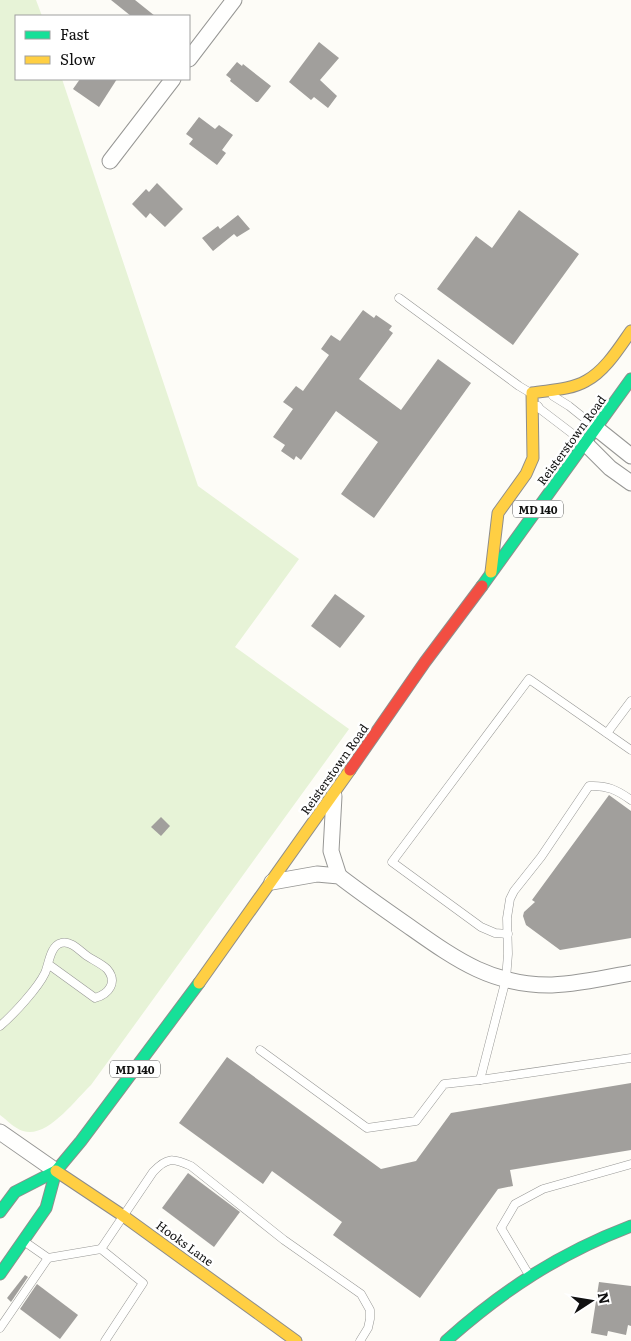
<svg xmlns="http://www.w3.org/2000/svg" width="631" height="1341" font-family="Literata,serif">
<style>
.green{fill:#e7f3d7}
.building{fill:#a19f9c}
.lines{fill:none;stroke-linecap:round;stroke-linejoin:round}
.lane-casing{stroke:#979795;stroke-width:9}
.street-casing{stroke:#979795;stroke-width:17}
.fast-casing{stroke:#8e8d8b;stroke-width:13}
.slow-casing{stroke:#8e8d8b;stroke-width:13}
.jam-casing{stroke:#8e8d8b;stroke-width:13}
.lane{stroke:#fffffe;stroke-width:8}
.street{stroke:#fffffe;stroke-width:15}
.fast{stroke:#16e098;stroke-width:11}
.slow{stroke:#ffcf43;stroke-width:11}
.jam{stroke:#f24e42;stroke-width:11}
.labels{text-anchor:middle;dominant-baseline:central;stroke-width:5;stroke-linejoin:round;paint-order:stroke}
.shield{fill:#fff;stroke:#585858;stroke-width:1}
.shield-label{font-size:11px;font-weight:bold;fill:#111}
.street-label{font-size:12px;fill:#111;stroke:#fff}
</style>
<rect width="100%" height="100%" fill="#fdfcf7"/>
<path class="green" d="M0,0H36L42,16H16V79H62L198,486L299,559L235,647L349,729L91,1085C75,1100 47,1139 23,1131C14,1128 8,1121 0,1115Z"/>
<g class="building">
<polygon points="111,0 135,0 155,16 131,16"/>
<polygon points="319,42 339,58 320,80 337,96 328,108 314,97 311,100 289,82"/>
<polygon points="237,62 242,66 243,64 271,86 258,102 256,102 230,81 231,79 226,75"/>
<polygon points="80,79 117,79 99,107 73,89"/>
<polygon points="199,117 215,129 219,125 233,135 222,150 226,153 217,165 189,144 193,139 186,134"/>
<polygon points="157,183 183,209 165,227 150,213 146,218 132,204 146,189 149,192"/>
<polygon points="519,210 579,254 513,345 437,289 476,236 492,248"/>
<polygon points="238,215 250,229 237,237 234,234 213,251 202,238 218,226 220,229"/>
<polygon points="363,310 374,318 376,315 392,326 389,330 393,333 359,379 401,410 438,359 471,383 374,518 341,494 378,442 336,411 301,460 296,456 294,460 281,451 285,445 273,437 293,409 283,402 296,386 303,391 329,355 321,349 331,335 340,341"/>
<polygon points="335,594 365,616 340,648 311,626"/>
<polygon points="609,795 631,811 631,938 560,950 526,925 523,916 524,912 535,902 532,900"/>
<polygon points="161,817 170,826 161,836 151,827"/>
<polygon points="227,1057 381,1169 416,1161 451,1113 631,1083 631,1150 510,1170 513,1186 498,1189 420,1298 333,1235 342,1222 272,1171 263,1184 179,1123"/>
<polygon points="188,1173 240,1212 214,1247 162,1208"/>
<polygon points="25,1275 28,1277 11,1302 7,1298"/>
<polygon points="599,1282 631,1286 631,1326 628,1325 626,1335 608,1331 607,1336 591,1333"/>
<polygon points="37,1284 78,1315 60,1339 20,1309"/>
</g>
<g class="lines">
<defs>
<g id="lane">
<polyline points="399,298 519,386 529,392"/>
<polyline points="553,396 569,406 594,426"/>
<polyline points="538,406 540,409 582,441"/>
<polyline points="607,733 631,701"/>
<polyline points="508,934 495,933 481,927 392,862 529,679 631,750"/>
<path d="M0,1026C13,1015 38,988 45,973C49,964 50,946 61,943C71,940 80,951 87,956C93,960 102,964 107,969C118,982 109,994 95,998L48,964"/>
<polyline points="260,1050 367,1128 416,1121 444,1084 480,1080 631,1058"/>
<path d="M480,1080L506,979L508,954L507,918L510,899L514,891L541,857L589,786C607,785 617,790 631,800"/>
<polyline points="25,1242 48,1258 101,1249 143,1283 105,1341"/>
<path d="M101,1249L153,1172C167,1157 173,1158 191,1166L284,1240L361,1294L370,1310V1319L368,1328L360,1341"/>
<polyline points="529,1275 501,1228 515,1204 543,1189 631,1164"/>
<polyline points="0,1328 48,1258"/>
</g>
<g id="street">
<polyline points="189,59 234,0"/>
<polyline points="110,161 173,79"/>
<polyline points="596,428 631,456"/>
<polyline points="585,443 610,468 631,483"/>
<polyline points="334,796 331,851 339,876"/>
<path d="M272,882L317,874L339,876C361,893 384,909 407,925C454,958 491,986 552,985C578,984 605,978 631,973"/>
<polyline points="0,1132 56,1171"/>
</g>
<g id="fast">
<polyline points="482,586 631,379"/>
<polyline points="0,1212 15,1192 56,1171 81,1141 199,983"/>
<polyline points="0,1274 46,1208 56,1171"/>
<path d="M446,1341C503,1290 560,1253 631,1226"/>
</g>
<g id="slow">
<path d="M491,572L498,513L526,474L533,458L532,393C550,390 570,390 586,381C605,371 619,348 631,331"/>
<polyline points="199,983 350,770"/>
<polyline points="56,1171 122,1215 296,1341"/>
</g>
<polyline id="jam" points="350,770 425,662 482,586"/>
</defs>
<use href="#lane" class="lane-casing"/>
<use href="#street" class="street-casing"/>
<use href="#fast" class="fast-casing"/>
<use href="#slow" class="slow-casing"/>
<use href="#jam" class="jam-casing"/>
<use href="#lane" class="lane"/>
<use href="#street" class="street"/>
<use href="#fast" class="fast"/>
<use href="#slow" class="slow"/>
<use href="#jam" class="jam"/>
</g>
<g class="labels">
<g class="shield">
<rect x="513" y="500.5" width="50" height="17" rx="4"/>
<rect x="110" y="1060.5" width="50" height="17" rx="4"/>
</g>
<g class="shield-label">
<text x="538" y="509">MD 140</text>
<text x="135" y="1069">MD 140</text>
</g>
<g class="street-label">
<text transform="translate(571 440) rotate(-54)">Reisterstown Road</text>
<text transform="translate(334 769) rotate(-55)">Reisterstown Road</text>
<text transform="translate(185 1243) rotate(36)">Hooks Lane</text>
</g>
</g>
<rect x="15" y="15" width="175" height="65" fill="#ffffff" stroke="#a0a0a0"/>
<rect x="25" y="31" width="25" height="8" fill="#16e098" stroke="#a0a0a0"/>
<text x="60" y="40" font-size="15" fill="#111111">Fast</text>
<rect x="25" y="56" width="25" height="8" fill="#ffcf43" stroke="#a0a0a0"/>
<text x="60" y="65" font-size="15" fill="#111111">Slow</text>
<g transform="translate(591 1301) rotate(78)" stroke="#ffffff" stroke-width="4" paint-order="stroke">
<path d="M0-4L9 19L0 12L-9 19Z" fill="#111111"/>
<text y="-8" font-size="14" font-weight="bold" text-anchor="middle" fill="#111111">N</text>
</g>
</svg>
